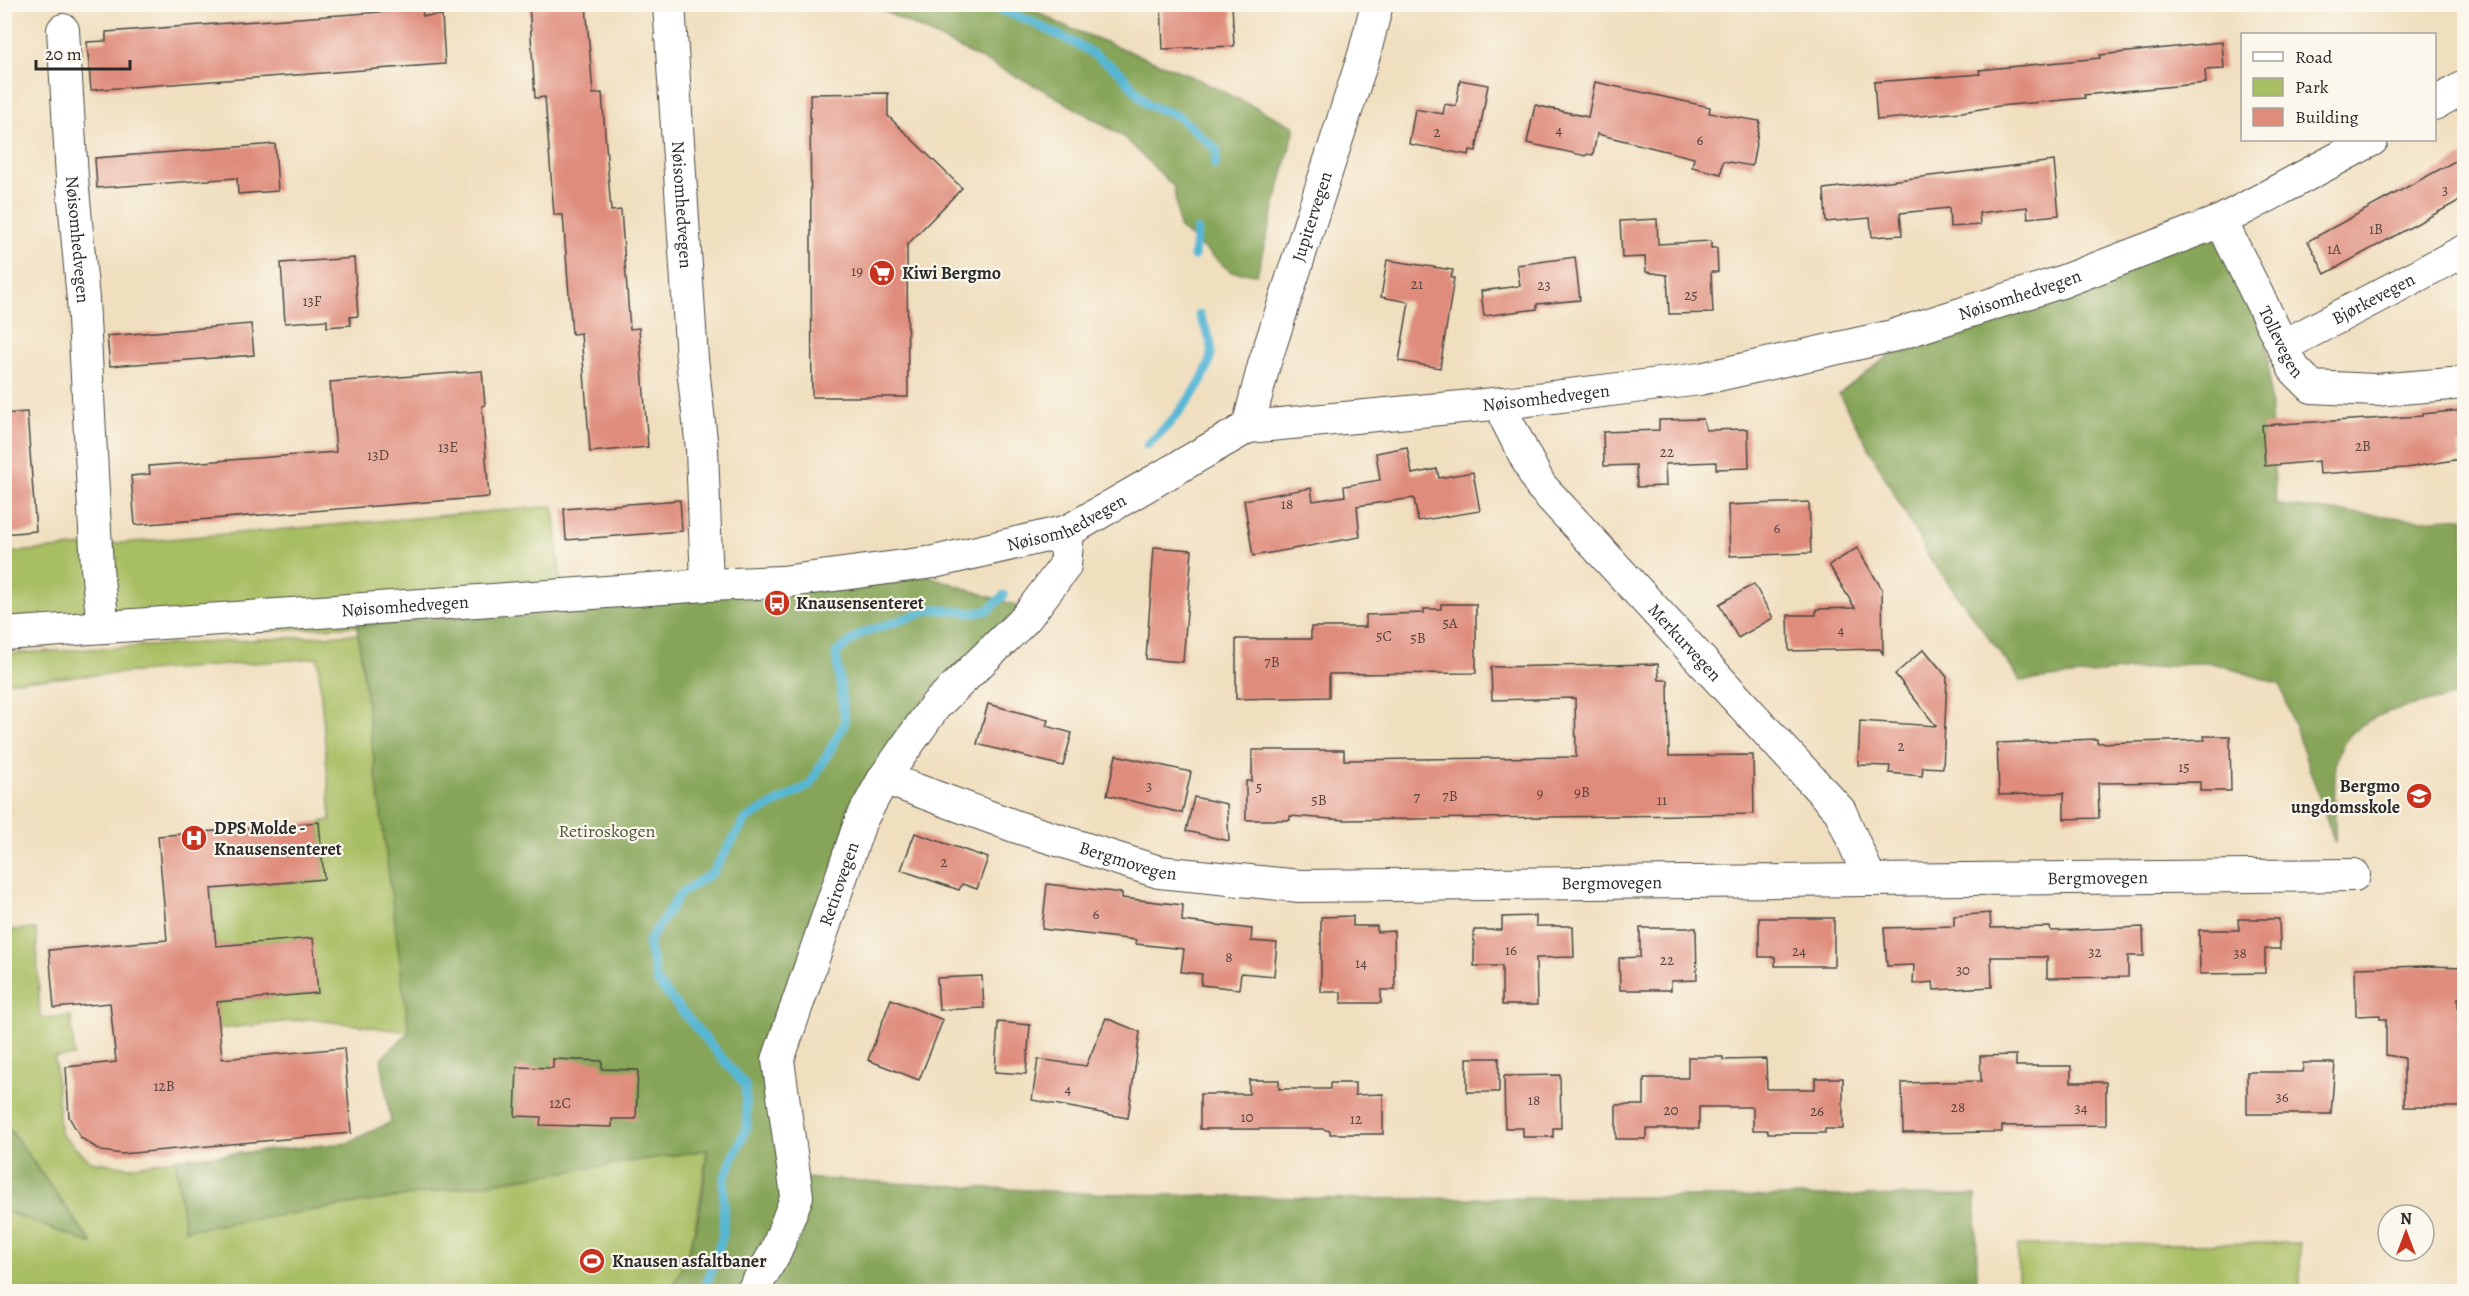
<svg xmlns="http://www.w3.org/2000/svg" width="2469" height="1296" font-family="Alegreya,serif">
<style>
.green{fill:#a8be62;stroke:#6a7446;stroke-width:1.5}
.forest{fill:#86a558;stroke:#586842;stroke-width:1.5}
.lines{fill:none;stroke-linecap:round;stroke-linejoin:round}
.stream{stroke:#56b7d5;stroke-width:9}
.building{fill:#df8c7b}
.minor-casing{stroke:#494641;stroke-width:34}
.minor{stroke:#fff;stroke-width:32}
.labels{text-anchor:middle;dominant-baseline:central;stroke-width:4.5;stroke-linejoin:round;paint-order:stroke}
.number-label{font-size:15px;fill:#58433f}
.street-label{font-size:18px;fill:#2b2b2b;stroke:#fbf7ec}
.poi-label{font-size:18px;font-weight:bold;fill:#2b2b2b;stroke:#fbf7ec;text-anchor:start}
.park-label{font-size:18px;fill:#50573c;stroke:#fbf7ec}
</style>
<rect width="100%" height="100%" fill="#fbf7ec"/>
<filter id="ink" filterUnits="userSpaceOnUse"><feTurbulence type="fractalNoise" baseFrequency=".0167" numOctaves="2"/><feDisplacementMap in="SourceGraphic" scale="12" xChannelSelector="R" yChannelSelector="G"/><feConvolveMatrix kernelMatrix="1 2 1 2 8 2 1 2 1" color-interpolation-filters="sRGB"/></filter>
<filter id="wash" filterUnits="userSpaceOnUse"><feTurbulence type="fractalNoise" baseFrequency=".008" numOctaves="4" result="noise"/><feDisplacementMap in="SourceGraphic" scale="24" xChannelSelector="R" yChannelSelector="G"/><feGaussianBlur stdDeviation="1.35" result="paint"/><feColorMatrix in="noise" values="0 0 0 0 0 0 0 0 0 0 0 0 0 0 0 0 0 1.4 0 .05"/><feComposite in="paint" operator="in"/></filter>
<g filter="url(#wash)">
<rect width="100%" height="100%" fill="#f0dfbf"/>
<g class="green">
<polygon points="554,506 563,609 357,626 5,644 5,553"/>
<polygon points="358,634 409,1032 310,1019 219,1029 217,1002 317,993 312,938 216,946 211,889 324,879 319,822 331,820 318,658 5,682 5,654"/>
<path d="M4,890L7,930L36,929L40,1018L71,1016L74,1056L55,1057L60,1133L90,1161L129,1167L175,1159L185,1230L707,1150C700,1200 697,1248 669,1292L5,1291V1211L92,1243L11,1131L5,1130Z"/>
<polygon points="2300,1243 2300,1291 2018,1291 2018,1245"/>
</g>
<g class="forest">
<polygon points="872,5 1025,5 1062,25 1187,74 1295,127 1257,274 1231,272 1179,227 1174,187 1124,137 1046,91"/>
<path d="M2239,209L2266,322L2276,505L2422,520L2464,517V691L2458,696C2417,705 2350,710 2337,759C2332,779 2336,820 2335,843L2280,684L2209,662L2021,681L1929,557L1839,394L1895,351L2083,291Z"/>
<path d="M929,576L1020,607L928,693L765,1061L781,1177L1085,1193L1349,1199L1976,1195L1977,1291H669C696,1251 704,1199 707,1150L185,1230L175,1159L347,1143L391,1122L381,1059L409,1032L357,626Z"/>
<polygon points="5,1130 11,1131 92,1244 5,1211"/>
</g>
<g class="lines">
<g class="stream">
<polyline points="986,4 1030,21 1084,48 1119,71 1148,105 1178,116 1217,150 1215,165"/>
<polyline points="1194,256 1197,230"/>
<path d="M1147,445C1169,426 1215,376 1211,345C1210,335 1203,324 1199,314"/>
<polyline points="700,1292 708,1280 723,1235 724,1179 747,1126 745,1085 657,982 648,942 680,894 712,873 746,819 810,785 845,723 836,653 860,634 933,609 975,613 989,610 1004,595"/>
</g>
</g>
<g id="blocks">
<g class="building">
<polygon points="529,4 586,4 593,94 602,93 611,211 621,210 630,329 639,328 648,447 590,452 581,333 572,334 563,215 554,215 545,97 535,98"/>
<polygon points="1161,4 1232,4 1234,46 1163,49"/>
<polygon points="422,9 423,16 442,15 445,64 91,90 87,42 106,41 106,32"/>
<polygon points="2222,42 2224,69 2205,70 2206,83 2084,95 2085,98 1999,106 1962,112 1877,120 1874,82 1980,74 1979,70 2100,58 2100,55"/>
<polygon points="1460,80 1488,85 1476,151 1470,150 1469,155 1409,144 1415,109 1443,114 1445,104 1456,106"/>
<polygon points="1595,82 1710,107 1709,113 1760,121 1752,166 1723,161 1721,174 1692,167 1694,158 1597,134 1593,155 1587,154 1586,156 1527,143 1535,105 1588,117"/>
<polygon points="888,93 888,116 962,188 907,245 908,397 812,397 810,94"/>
<polygon points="275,144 278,191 238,194 237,178 97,188 95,158"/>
<polygon points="2464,156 2464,198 2325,274 2308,241"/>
<polygon points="2054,161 2059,215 2028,218 2027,207 1979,213 1980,225 1950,227 1949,208 1900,213 1902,235 1872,237 1870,218 1826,222 1824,189"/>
<polygon points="1657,219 1658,244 1711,241 1711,248 1717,248 1718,272 1711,272 1713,313 1669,314 1667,275 1646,272 1645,257 1622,258 1620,221"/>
<polygon points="1575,257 1580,300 1537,304 1537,309 1484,316 1481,291 1520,286 1517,265"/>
<polygon points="354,258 358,316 350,317 351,325 327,327 327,320 285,323 281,263"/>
<polygon points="1387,260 1453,270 1451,278 1454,278 1440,368 1399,361 1409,302 1381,297"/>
<polygon points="251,324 254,355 110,366 107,336"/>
<polygon points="482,371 485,405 482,406 489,497 135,525 131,476 150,474 149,466 336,452 330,382"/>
<polygon points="2464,410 2464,444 2459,445 2460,459 2406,468 2320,474 2319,461 2265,466 2262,425 2422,416 2422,414"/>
<polygon points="27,412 36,531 4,534 4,414"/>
<polygon points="1703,419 1706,430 1748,429 1749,468 1716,469 1716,462 1665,464 1666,486 1637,487 1636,465 1604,466 1603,432 1659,430 1659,420"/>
<polygon points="1407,447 1412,474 1437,469 1439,478 1473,472 1480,511 1418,521 1414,498 1357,506 1360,537 1253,556 1244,500 1311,488 1313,501 1345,496 1344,486 1380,480 1376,453"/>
<polygon points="680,500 682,531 566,540 564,509"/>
<polygon points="1809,502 1811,553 1730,556 1728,505"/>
<polygon points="1154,547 1192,550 1183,662 1146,659"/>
<polygon points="1857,548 1882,589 1883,654 1880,649 1789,651 1788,615 1816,615 1816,609 1855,608 1829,565"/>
<polygon points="1754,584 1773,618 1738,638 1719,604"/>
<polygon points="1441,604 1476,604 1476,673 1329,674 1329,697 1236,699 1236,639 1311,639 1311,627 1366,627 1366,615 1424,613 1424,609 1441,609"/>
<polygon points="1924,649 1947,677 1943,768 1923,767 1922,776 1889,773 1890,766 1858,765 1860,721 1936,726 1895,674"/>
<polygon points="1658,664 1659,680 1668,680 1669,756 1753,755 1754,814 1345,820 1290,816 1290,820 1246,820 1246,781 1252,781 1252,750 1344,750 1344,760 1576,757 1575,698 1492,700 1491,667"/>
<polygon points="988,704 1048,720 1046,726 1072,733 1063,766 977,744"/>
<polygon points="2204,736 2230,736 2231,791 2200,791 2200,782 2098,783 2099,818 2064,819 2064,793 1999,795 1997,743 2097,739 2097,743 2205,740"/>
<polygon points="1116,755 1191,772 1182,813 1107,795"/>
<polygon points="1194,797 1227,804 1229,841 1186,831"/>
<polygon points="319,822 324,879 211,889 216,946 313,938 318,993 217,1002 222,1059 344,1048 351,1133 122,1154 101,1151 81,1138 69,1117 66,1067 116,1062 110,1003 54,1008 49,950 167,940 158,836"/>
<polygon points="915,833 988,858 977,889 962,884 959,890 901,870"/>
<polygon points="1047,884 1122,893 1122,898 1183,905 1182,921 1252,929 1251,941 1277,943 1274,976 1241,973 1239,989 1201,985 1202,974 1181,972 1184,949 1136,944 1136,940 1042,929"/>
<polygon points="1990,913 1991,928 2050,927 2051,931 2143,927 2144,956 2128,956 2128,977 2047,978 2047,957 1991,957 1992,987 1934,990 1933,982 1913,984 1914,965 1887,966 1884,928 1954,926 1954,916"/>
<polygon points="1353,916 1353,926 1377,926 1377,932 1394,931 1395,990 1381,990 1381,1003 1341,1003 1341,992 1321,992 1321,917"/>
<polygon points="1536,916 1536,926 1573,926 1574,957 1536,958 1537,1005 1502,1005 1502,966 1474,966 1474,930 1502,930 1502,917"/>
<polygon points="1759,918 1834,918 1834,966 1775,966 1775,957 1759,957"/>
<polygon points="2238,919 2279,919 2280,949 2265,949 2265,973 2200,974 2199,930 2239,930"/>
<polygon points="1640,928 1696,928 1697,980 1671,981 1671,990 1620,990 1619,958 1640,957"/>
<polygon points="2426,966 2464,967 2464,998 2458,998 2459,1060 2464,1060 2464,1107 2404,1107 2404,1058 2386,1055 2386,1019 2380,1019 2380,1015 2356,1016 2355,968"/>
<polygon points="982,976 984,1008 939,1010 937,978"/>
<polygon points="891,999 943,1020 919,1080 868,1060"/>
<polygon points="1106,1018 1140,1032 1128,1118 1032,1100 1038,1059 1086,1066"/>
<polygon points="998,1022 1030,1025 1026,1074 995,1072"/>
<polygon points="2016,1055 2016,1066 2071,1066 2071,1082 2106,1082 2106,1125 2002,1126 2002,1132 1903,1133 1902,1083 1981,1081 1980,1056"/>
<polygon points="1688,1057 1723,1057 1723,1060 1766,1059 1767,1089 1815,1089 1815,1078 1843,1078 1843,1129 1825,1129 1825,1133 1768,1133 1768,1130 1753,1130 1753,1107 1699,1107 1699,1129 1646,1129 1646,1139 1616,1139 1616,1105 1644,1105 1644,1078 1688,1078"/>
<rect x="1467" y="1058" width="32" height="34"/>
<polygon points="553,1059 602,1061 602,1069 638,1070 636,1119 612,1119 612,1127 540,1125 541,1117 515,1116 517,1067 553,1068"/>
<polygon points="2303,1063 2335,1063 2331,1114 2247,1114 2247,1072 2303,1072"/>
<polygon points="1560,1075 1561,1128 1553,1128 1553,1137 1523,1137 1523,1128 1505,1128 1504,1076"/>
<polygon points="1249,1080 1279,1080 1279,1089 1330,1089 1330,1083 1355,1083 1355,1095 1383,1094 1383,1134 1330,1134 1330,1131 1323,1129 1200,1129 1200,1094 1249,1094"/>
</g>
</g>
</g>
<g filter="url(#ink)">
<use href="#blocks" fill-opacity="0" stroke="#494641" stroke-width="1.5"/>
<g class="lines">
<defs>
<g id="minor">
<path id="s1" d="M669,4L692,359L702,449L707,585"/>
<path id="s2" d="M63,30L72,177L83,300L97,568L103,627"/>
<polyline points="2434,104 2464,87"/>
<path id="s3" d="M2221,221L2294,369L2312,387L2375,390L2464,383"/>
<path id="s4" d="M2283,346L2464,251"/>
<path id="s5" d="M1504,403L1507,421L1540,485L1840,811L1870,879"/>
<path id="s6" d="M1248,427L1264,365L1364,55L1377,4"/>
<path id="s7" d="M4,634L707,585L782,582L934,562L1068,531L1248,427L1504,403L1700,379L1892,336L2061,282L2221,221L2372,140"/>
<path id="s8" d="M884,778L1017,827L1159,872L1300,886L2354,875"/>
<path id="s9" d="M752,1292L776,1251L797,1196L778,1060L861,820L884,778L935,706L1025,619L1065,566L1068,531"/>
</g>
</defs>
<use href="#minor" class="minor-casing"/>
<use href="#minor" class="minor"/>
</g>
</g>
<defs>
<symbol id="supermarket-disc" viewBox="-11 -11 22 22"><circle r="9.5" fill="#c8321e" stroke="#fbf7ec"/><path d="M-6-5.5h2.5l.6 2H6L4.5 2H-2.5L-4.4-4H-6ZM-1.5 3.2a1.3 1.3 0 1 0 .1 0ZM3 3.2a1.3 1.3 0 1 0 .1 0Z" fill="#fff"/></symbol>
<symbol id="bus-disc" viewBox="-11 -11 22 22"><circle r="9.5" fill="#c8321e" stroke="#fbf7ec"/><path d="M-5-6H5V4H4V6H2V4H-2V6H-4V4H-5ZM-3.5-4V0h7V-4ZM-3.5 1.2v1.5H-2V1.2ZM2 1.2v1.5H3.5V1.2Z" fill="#fff"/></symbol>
<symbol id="school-disc" viewBox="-11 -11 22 22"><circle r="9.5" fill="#c8321e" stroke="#fbf7ec"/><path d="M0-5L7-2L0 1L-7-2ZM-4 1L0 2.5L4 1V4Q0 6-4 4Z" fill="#fff"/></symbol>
<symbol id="hospital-disc" viewBox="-11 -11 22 22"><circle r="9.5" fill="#c8321e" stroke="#fbf7ec"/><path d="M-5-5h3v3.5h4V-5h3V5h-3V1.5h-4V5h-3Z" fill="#fff"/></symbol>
<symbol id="stadium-disc" viewBox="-11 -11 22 22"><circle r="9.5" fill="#c8321e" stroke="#fbf7ec"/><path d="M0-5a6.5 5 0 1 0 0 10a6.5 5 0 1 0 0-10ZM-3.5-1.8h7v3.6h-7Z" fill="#fff"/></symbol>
</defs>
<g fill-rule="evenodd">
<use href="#supermarket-disc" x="867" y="258" width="30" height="30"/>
<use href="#bus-disc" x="762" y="588" width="30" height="30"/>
<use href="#school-disc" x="2404" y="781" width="30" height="30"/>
<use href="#hospital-disc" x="179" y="823" width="30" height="30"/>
<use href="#stadium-disc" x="577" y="1246" width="30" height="30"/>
</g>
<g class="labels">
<g class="number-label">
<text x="1559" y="130">4</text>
<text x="1437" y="132">2</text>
<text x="1700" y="140">6</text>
<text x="2445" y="190">3</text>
<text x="2376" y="229">1B</text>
<text x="2334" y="249">1A</text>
<text x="857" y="271">19</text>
<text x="1417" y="284">21</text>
<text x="1544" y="285">23</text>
<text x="1691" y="295">25</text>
<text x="312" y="301">13F</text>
<text x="2363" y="446">2B</text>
<text x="448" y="447">13E</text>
<text x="1667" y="452">22</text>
<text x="378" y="455">13D</text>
<text x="1287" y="504">18</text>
<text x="1777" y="528">6</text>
<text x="1450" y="623">5A</text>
<text x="1841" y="630">4</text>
<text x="1384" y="636">5C</text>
<text x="1418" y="638">5B</text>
<text x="1272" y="662">7B</text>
<text x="1901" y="746">2</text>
<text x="2184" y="767">15</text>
<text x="1149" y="786">3</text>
<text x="1259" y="787">5</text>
<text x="1582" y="792">9B</text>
<text x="1540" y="793">9</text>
<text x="1450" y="796">7B</text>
<text x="1417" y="797">7</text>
<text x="1319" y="800">5B</text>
<text x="1662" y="800">11</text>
<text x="944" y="862">2</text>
<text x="1096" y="914">6</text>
<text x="1511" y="950">16</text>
<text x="1799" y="951">24</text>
<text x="2095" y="952">32</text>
<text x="2240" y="953">38</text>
<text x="1229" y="957">8</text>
<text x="1667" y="960">22</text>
<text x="1361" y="963">14</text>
<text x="1963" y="970">30</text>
<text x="164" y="1086">12B</text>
<text x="1068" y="1089">4</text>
<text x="2282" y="1097">36</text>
<text x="1534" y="1100">18</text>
<text x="560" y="1103">12C</text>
<text x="1958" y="1107">28</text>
<text x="2081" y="1108">34</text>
<text x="1671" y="1110">20</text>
<text x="1817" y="1111">26</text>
<text x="1247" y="1117">10</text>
<text x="1356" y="1119">12</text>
</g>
<g class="street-label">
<text stroke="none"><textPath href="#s1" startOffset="201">Nøisomhedvegen</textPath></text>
<text stroke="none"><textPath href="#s6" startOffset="220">Jupitervegen</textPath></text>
<text stroke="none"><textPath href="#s2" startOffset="210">Nøisomhedvegen</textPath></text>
<text stroke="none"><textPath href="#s7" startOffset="2064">Nøisomhedvegen</textPath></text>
<text stroke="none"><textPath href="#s4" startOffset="102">Bjørkevegen</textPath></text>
<text stroke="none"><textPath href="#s3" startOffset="135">Tollevegen</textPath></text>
<text stroke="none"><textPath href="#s7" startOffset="1578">Nøisomhedvegen</textPath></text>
<text stroke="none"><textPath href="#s7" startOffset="1072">Nøisomhedvegen</textPath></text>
<text stroke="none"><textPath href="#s7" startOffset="402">Nøisomhedvegen</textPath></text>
<text stroke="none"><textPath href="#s5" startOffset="304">Merkurvegen</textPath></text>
<text stroke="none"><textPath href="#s8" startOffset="258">Bergmovegen</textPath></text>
<text stroke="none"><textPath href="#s8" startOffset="1230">Bergmovegen</textPath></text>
<text stroke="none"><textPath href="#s8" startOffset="744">Bergmovegen</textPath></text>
<text stroke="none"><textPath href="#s9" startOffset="430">Retirovegen</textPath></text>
</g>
<g class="poi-label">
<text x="902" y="273">Kiwi Bergmo</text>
<text x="796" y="603">Knausensenteret</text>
<text x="2400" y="786" text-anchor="end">Bergmo<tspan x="2400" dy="21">ungdomsskole</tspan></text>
<text x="214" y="828">DPS Molde -<tspan x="214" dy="21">Knausensenteret</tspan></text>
<text x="612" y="1261">Knausen asfaltbaner</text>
</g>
<g class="park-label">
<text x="607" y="831">Retiroskogen</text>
</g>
</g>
<rect width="2469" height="1296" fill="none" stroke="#fbf7ec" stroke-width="24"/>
<rect x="2241" y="33" width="195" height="108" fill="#fbf7ec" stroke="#a8a59f" stroke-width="1.5"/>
<rect x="2253" y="52" width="30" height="9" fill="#ffffff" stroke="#a8a59f" stroke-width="1.5"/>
<text x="2295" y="63" font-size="18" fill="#2b2b2b">Road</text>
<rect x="2253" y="78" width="30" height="18" fill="#a8be62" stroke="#a8a59f" stroke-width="1.5"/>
<text x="2295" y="93" font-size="18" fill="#2b2b2b">Park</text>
<rect x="2253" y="108" width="30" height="18" fill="#df8c7b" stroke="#a8a59f" stroke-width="1.5"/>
<text x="2295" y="123" font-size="18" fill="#2b2b2b">Building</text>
<g transform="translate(2406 1233)"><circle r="28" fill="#fbf7ec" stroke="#a8a59f" stroke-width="1.5"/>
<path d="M0-4.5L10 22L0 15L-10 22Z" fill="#c8321e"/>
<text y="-9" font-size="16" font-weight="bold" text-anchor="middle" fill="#2b2b2b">N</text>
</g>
<path d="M36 60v9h94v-9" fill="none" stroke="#2b2b2b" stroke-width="3"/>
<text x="45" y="60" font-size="18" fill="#2b2b2b" stroke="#fbf7ec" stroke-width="4.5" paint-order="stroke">20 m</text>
</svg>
